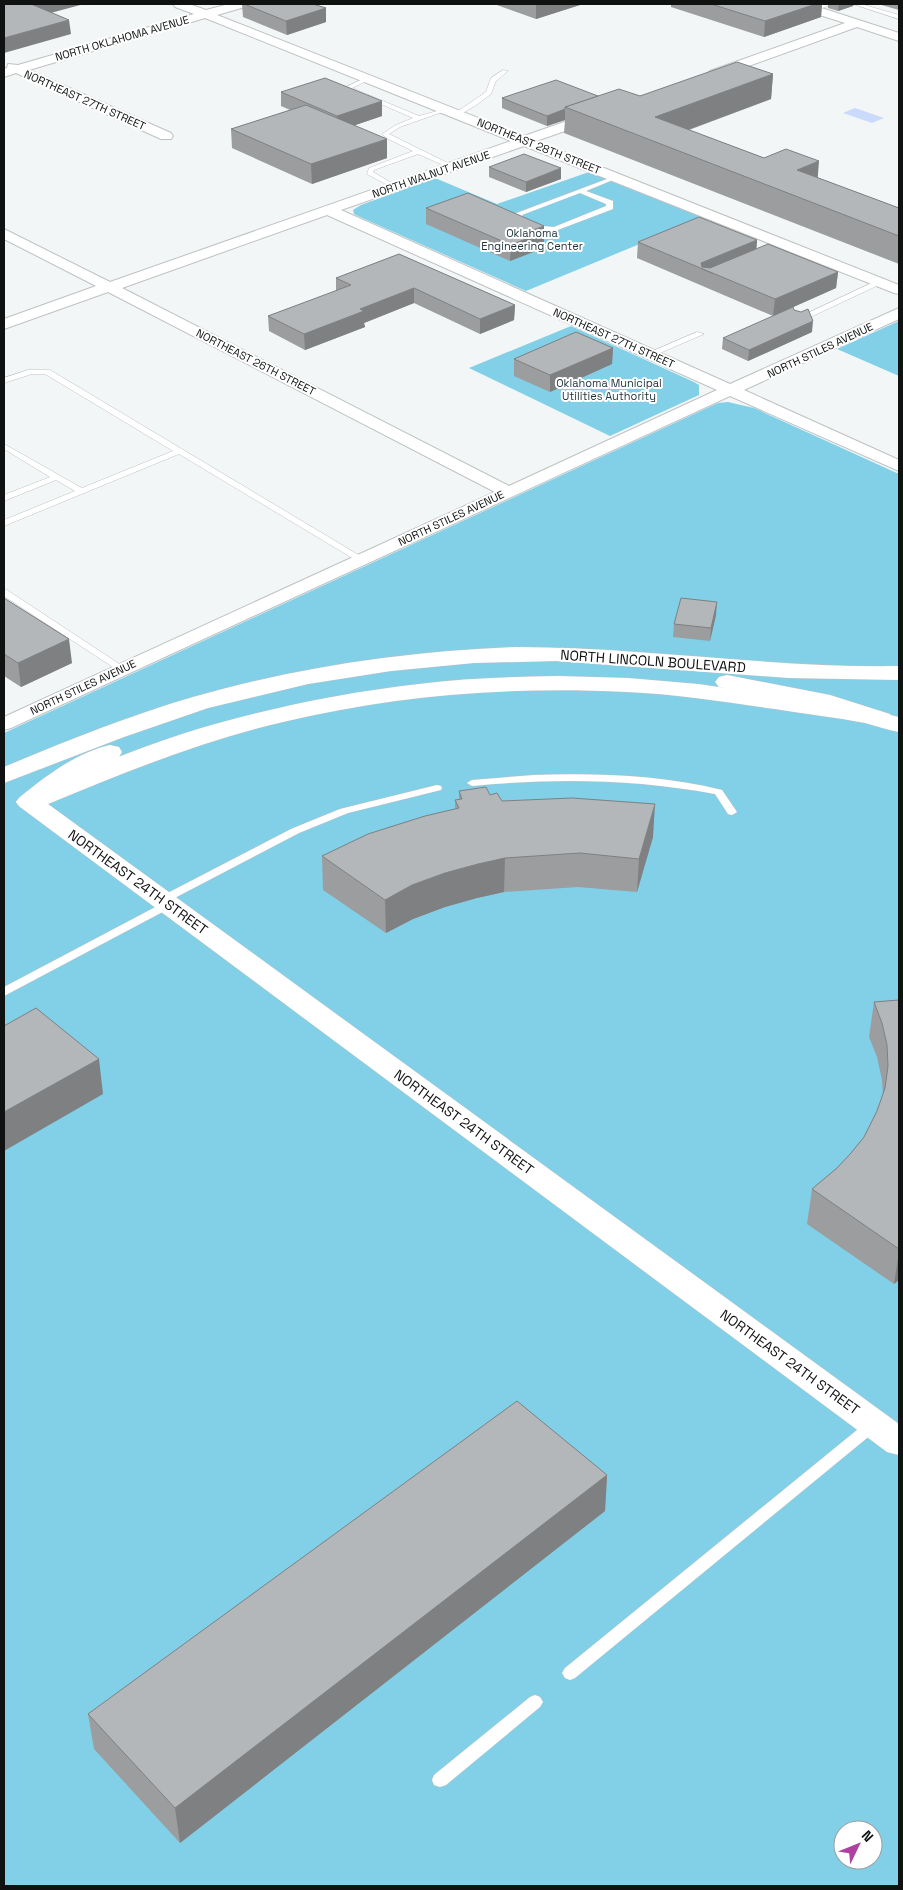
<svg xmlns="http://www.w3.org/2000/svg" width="903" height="1890" font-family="'Space Grotesk',sans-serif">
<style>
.green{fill:#81d0e7;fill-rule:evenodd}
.water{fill:#cadafa}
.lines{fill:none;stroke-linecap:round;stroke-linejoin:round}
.service-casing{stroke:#bec2c3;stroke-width:1}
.minor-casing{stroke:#bec2c3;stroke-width:2}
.tertiary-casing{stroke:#bec2c3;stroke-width:1}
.primary-casing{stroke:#bec2c3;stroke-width:1}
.service{fill:#fff;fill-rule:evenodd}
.minor{fill:#fff;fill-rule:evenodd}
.tertiary{fill:#fff;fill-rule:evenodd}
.primary{fill:#fff;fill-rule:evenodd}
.wall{fill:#9b9d9f}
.shaded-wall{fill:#7e8082}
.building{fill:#b4b7b9;stroke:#7e8082}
.labels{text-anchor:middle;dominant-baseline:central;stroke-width:4;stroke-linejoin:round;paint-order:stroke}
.far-street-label{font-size:11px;fill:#101212;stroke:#fff}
.far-park-label{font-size:11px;fill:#1d3239;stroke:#fff}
.street-label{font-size:14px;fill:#101212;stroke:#fff}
</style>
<rect width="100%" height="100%" fill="#f2f6f7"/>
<g class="green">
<polygon points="589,172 705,217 526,291 360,217 354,214 353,210 361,205 435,178 497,204"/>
<polygon points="899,321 899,376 837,349"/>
<polygon points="571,326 694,382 699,385 699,395 610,436 469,368"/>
<path d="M728,402L754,408L899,474V1886H4V733L718,403ZM843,1830H873V1860H843Z"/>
</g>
<polygon class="water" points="855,108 884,118 872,123 843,113"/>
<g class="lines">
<defs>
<g id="service">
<polygon points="825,4 833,4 814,11 811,9"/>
<polygon points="853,4 861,4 899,15 899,19"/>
<polygon points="503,70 508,71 496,81 491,94 475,106 459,115 455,115 455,113 486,92 491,78"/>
<polygon points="369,76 372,78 371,79 352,88 419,116 448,108 448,110 400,127 389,134 454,166 454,168 450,168 418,154 374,170 373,172 397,186 397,188 393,188 367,174 369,168 413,151 388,139 382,134 396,125 413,118 344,88"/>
<path d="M615,176L620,177L586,191L613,201V209L555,231L538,230L518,222L514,214ZM580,193L606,204V206L554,227L542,226L524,219L522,215Z"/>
<polygon points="878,280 885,282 800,322 793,320"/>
<polygon points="697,332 704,334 653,356 646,354"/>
<polygon points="28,370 50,370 367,560 365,562 359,562 179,454 4,526 4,520 75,491 56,480 4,501 4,495 50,477 4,449 4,444 82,488 173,451 45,374 32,374 4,383 4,378"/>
<polygon points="4,589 7,590 127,669 122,672 119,671 4,596"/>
<path d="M534,775C596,773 661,775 722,790L737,812L732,815L728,814L715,794C634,779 554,778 472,786L467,783L472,780Z"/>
<polygon points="437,785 441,786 442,788 441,790 348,813 299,833 167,902 172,903 174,905 172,907 4,996 4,987 163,903 158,902 157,900 158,898 291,829 340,809"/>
<polygon points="873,1420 878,1421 880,1425 878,1429 575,1678 570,1680 565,1678 562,1673 565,1668 868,1421"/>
<polygon points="535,1695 540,1697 543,1702 540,1707 446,1785 440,1787 434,1785 432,1780 434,1775 530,1697"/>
</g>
<g id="minor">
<path d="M173,4H189L206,10L229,4H247L245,7L217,15L524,136L587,114H597L599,117L597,120L536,141L899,285V294L894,293L524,146L341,210L730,384L899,308V319L744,390L899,460V471L730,396L11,728L4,730V717L495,492L108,292L4,329V319L96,286L4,239V229L110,282L511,141L205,18L29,70L171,133L173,136L171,139H161L16,73L4,77V69L7,68L8,64L18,65L194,14L175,7ZM327,215L717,390L509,486L122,288Z"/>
<polygon points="792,4 809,4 899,33 899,41 857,27 718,77 710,77 708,74 710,71 845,23 794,7"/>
</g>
<path id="tertiary" d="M558,676L628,678L698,684L850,706L899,717V732C888,730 877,726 865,723C835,717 805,714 775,709C725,702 676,694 627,692C512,686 395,695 283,722C202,741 125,772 48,804L899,1424V1455L887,1452L20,807L16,802L20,797C74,775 127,752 182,734C259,710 339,693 419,684C465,678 512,677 558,676Z"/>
<g id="primary">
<path d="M515,647C643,647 770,668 899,666V680L789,678L556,661L474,663L391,671L308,684L208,708L124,737L4,783V767C66,741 128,716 193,697C298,667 406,651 515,647Z"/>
<polygon points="727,675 830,695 890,714 893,719 890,724 881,726 825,708 719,687 715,682 719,677"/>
<path d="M110,745L119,747L122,752L119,757L71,780L38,807L29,810L20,807L16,802L20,797C47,775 76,753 110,745Z"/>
</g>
</defs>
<use href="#service" class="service-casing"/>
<use href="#minor" class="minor-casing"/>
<use href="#tertiary" class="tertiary-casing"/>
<use href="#primary" class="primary-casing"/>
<use href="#service" class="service"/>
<use href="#minor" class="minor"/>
<use href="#tertiary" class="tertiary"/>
<use href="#primary" class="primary"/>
</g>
<g class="wall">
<polygon points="242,4 313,4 326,8 326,22 287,35 243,17"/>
<polygon points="494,4 583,4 536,19"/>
<polygon points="671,4 823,4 822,4 821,17 764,37 671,7"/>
<polygon points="828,4 854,4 853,6 838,11 828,8"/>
<polygon points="878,4 899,4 899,10"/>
<polygon points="773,74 771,99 689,130 899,208 899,264 564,133 565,120 547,126 502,108 502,98 598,96 640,96"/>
<polygon points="281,92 382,116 355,125 387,158 312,184 232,148 231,129 290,110 281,106"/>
<polygon points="489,167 561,179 526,192 489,177"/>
<polygon points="426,208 544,242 541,242 541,249 510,261 426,224"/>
<polygon points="757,240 756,249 838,272 836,288 773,316 637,258 638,242"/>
<polygon points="399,254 515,305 514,320 480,334 414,303 364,323 365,327 305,350 269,331 268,316 336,291 336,278"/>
<polygon points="794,310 812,332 748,361 722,349 723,338"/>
<polygon points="613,348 612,364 550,392 514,376 514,359"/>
<polygon points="4,598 72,663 21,687 4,676"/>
<polygon points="716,615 710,641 673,637 674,624"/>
<polygon points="459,791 490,795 502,801 653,837 637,892 578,887 504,892 477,898 445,907 413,919 386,933 323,890 322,856 455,809 455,800 459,799"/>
<polygon points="899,1000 899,1280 894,1284 807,1224 812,1189 837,1168 851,1153 864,1137 877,1111 883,1095 882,1080 877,1057 869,1037 874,1002"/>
<polygon points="607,1475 605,1511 180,1843 94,1749 88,1714"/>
</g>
<g class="shaded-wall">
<polygon points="31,4 84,4 32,18"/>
<polygon points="536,4 583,4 536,19"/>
<polygon points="816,4 823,4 822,4 821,17 764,37 765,21"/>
<polygon points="839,4 854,4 853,6 838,11"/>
<polygon points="326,8 326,22 287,35 286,21"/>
<polygon points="69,20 71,34 4,53 4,38"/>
<polygon points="773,74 771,99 655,142 655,117"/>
<polygon points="382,101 382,116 338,131 337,116"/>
<polygon points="565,109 565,120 547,126 547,116"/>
<polygon points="387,139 387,158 312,184 311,164"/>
<polygon points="819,161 817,187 795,196 797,170"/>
<polygon points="561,168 561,179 526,192 526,182"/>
<polygon points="544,226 544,242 541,242 541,249 510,261 511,245 533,230"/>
<polygon points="757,240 756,256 713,274 701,269 701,263"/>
<polygon points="838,272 836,288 773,316 775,299"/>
<polygon points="414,288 414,303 364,323 365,327 305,350 304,334 360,309"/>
<polygon points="515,305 514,320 480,334 480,319"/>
<polygon points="813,321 812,332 748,361 749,350"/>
<polygon points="613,348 612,364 550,392 550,375"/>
<polygon points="717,602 716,615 710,641 711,628"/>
<polygon points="69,639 72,663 21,687 18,663"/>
<polygon points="655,804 653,837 637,892 639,859"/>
<polygon points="505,858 504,892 477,898 445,907 413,919 386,933 385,900 412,885 445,873 478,864"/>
<polygon points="99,1059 103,1094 4,1151 4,1112"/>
<polygon points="899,1252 899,1280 894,1284"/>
<polygon points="607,1475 605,1511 180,1843 175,1808"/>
</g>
<g class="building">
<polygon points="4,4 31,4 69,20 4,38"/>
<polygon points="244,4 313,4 326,8 286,21"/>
<polygon points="711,4 816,4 765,21"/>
<polygon points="737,62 773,74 655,117 764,158 786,149 819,161 797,170 899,208 899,236 565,107 619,89 640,96"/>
<polygon points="325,78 382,101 337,116 281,92"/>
<polygon points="556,80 598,96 565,107 565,109 547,116 502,98"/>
<polygon points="306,105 387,139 311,164 231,129"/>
<polygon points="524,154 561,168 526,182 489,167"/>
<polygon points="468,193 544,226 533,230 541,233 511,245 426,208"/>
<polygon points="699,217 757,240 701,263 702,267 710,268 768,244 838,272 775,299 638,242"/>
<polygon points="399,254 515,305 480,319 414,288 360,309 364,311 304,334 268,316 351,285 336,278"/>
<polygon points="793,307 794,310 801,312 808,309 813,321 749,350 723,338"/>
<polygon points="576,332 613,348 550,375 514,359"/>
<polygon points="4,598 69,639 18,663 4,654"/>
<polygon points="681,598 717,602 711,628 674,624"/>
<polygon points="486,787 490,795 497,793 502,801 572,798 655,804 639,859 580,853 505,858 478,864 445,873 412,885 385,900 322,856 368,834 425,816 459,808 455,800 462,799 459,791"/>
<polygon points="899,1000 899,1249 812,1189 837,1168 851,1153 864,1137 877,1111 885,1088 888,1066 887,1045 882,1023 874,1002"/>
<polygon points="36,1008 99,1059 4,1112 4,1026"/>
<polygon points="517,1401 607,1475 175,1808 88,1714"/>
</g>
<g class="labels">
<g class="far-street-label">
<text transform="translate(122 38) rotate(-16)">NORTH OKLAHOMA AVENUE</text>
<text transform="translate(85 100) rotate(24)">NORTHEAST 27TH STREET</text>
<text transform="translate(539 146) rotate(22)">NORTHEAST 28TH STREET</text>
<text transform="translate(431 174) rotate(-19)">NORTH WALNUT AVENUE</text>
<text transform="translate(614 338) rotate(24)">NORTHEAST 27TH STREET</text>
<text transform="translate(820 350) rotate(-25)">NORTH STILES AVENUE</text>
<text transform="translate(256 362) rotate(27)">NORTHEAST 26TH STREET</text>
<text transform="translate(451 518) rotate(-25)">NORTH STILES AVENUE</text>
<text transform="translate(83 687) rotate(-25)">NORTH STILES AVENUE</text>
</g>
<g class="far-park-label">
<text x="532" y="233">Oklahoma<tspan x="532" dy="13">Engineering Center</tspan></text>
<text x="609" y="383">Oklahoma Municipal<tspan x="609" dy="13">Utilities Authority</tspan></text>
</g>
<g class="street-label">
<text transform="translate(653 661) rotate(4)">NORTH LINCOLN BOULEVARD</text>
<text transform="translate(138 882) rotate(36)">NORTHEAST 24TH STREET</text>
<text transform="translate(464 1122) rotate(36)">NORTHEAST 24TH STREET</text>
<text transform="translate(790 1362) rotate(36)">NORTHEAST 24TH STREET</text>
</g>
</g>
<rect width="903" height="1890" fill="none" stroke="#101212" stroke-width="10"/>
<g transform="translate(858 1845) rotate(47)"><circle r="24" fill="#ffffff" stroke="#9fa0a0"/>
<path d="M0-4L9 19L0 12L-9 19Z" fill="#ae41a0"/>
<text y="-8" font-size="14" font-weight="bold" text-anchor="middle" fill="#101212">N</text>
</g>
</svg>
